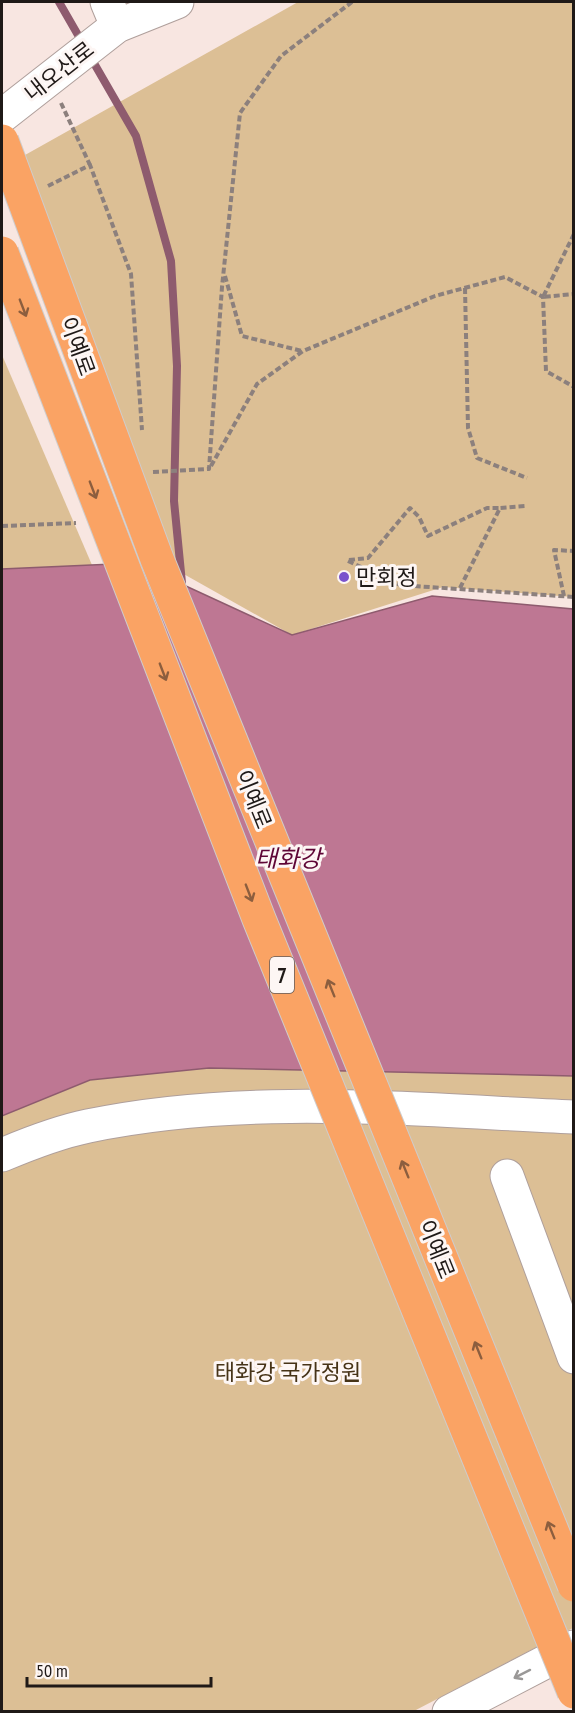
<svg xmlns="http://www.w3.org/2000/svg" width="575" height="1713" font-family="'PT Sans Narrow','Noto Sans KR',sans-serif">
<style>
.green{fill:#dcbf95}
.water{fill:#be7793;stroke:#8e5b6e;stroke-width:1.5}
.lines{fill:none;stroke-linecap:round;stroke-linejoin:round}
.stream{stroke:#8e5b6e;stroke-width:8}
.minor-casing{stroke:#af9f9b;stroke-width:35}
.path{stroke:#8c807d;stroke-width:4;stroke-dasharray:6 3;stroke-linecap:butt}
.minor{stroke:#fff;stroke-width:33}
.highway-bridge-casing{stroke:#cecccc;stroke-width:35;stroke-linecap:butt}
.highway-bridge{stroke:#faa364;stroke-width:33}
.oneway{stroke:#8c5e3e}
.oneway2{stroke:#9a9897}
.poi-dot{fill:#7a53cc;stroke:#fdf6f4;stroke-width:2}
.labels{text-anchor:middle;dominant-baseline:central;stroke-width:6;stroke-linejoin:round;paint-order:stroke}
.shield{fill:#fdf6f4;stroke:#625b59;stroke-width:1.5}
.shield-label{font-size:21px;font-weight:bold;fill:#1f1917}
.street-label{font-size:22px;fill:#1f1917;stroke:#fdf6f4}
.poi-label{font-size:22px;fill:#1f1917;stroke:#fdf6f4;text-anchor:start}
.park-label{font-size:22px;fill:#463317;stroke:#fdf6f4}
.water-label{font-size:24px;font-style:italic;fill:#5f0636;stroke:#fdf6f4}
</style>
<rect width="100%" height="100%" fill="#f8e6e1"/>
<g class="green">
<polygon points="298,2 573,2 573,597 443,587 292,635 157,559 9,164"/>
<polygon points="2,355 92,565 2,569"/>
<polygon points="209,1068 573,1076 573,1628 414,1711 2,1712 2,1116 90,1080"/>
</g>
<polygon class="water" points="136,563 292,635 432,596 573,609 573,1076 209,1068 90,1080 2,1116 2,569"/>
<g class="lines">
<g class="stream">
<polyline points="59,2 82,42"/>
<polyline points="91,58 136,136 171,261 177,366 174,501 182,583"/>
</g>
<defs>
<g id="minor">
<polyline points="107,2 117,26"/>
<polyline points="2,116 117,26 177,2"/>
<path d="M2,1155C28,1144 59,1132 88,1126C247,1093 413,1110 574,1117"/>
<polyline points="507,1176 574,1357"/>
<polyline points="449,1712 574,1647"/>
</g>
</defs>
<use href="#minor" class="minor-casing"/>
<g class="path">
<polyline points="61,103 90,165"/>
<polyline points="48,186 90,165 131,274 142,430"/>
<polyline points="574,234 543,297 574,294"/>
<polyline points="225,276 242,336 302,351"/>
<polyline points="465,288 468,428 477,458 527,478"/>
<polyline points="211,466 257,384 303,351 435,296 505,277 543,297 546,371 574,387"/>
<polyline points="153,472 209,469 222,287 240,113 281,56 352,2"/>
<polyline points="2,526 76,523"/>
<polyline points="349,560 368,558 410,508 419,517 428,536 487,508 500,508"/>
<polyline points="348,561 400,585 574,597"/>
<polyline points="460,588 500,508 526,506"/>
<polyline points="564,596 554,550 574,551"/>
</g>
<use href="#minor" class="minor"/>
<defs>
<g id="highway-bridge">
<polyline points="2,141 157,559 574,1585"/>
<polyline points="2,253 259,919 574,1692"/>
</g>
</defs>
<use href="#highway-bridge" class="highway-bridge-casing"/>
<use href="#highway-bridge" class="highway-bridge"/>
</g>
<defs><path id="oneway-shaft" d="M-6 0H5M1.5-3L5.5 0L1.5 3" fill="none" stroke-width="1.6" stroke-linecap="round" stroke-linejoin="round" transform="scale(1.5)"/></defs>
<g class="oneway">
<use href="#oneway-shaft" transform="translate(23 308) rotate(69)"/>
<use href="#oneway-shaft" transform="translate(93 490) rotate(69)"/>
<use href="#oneway-shaft" transform="translate(163 672) rotate(69)"/>
<use href="#oneway-shaft" transform="translate(249 893) rotate(69)"/>
<use href="#oneway-shaft" transform="translate(331 988) rotate(-112)"/>
<use href="#oneway-shaft" transform="translate(405 1169) rotate(-112)"/>
<use href="#oneway-shaft" transform="translate(478 1350) rotate(-112)"/>
<use href="#oneway-shaft" transform="translate(551 1530) rotate(-112)"/>
</g>
<use class="oneway2" href="#oneway-shaft" transform="translate(522 1674) rotate(153)"/>
<circle class="poi-dot" cx="344" cy="577" r="6"/>
<g class="labels">
<rect class="shield" x="270" y="957" width="24" height="36" rx="4.5"/>
<g class="shield-label">
<text x="282" y="975">7</text>
</g>
<g class="street-label">
<text transform="translate(59 71) rotate(-38)">내오산로</text>
<text transform="translate(78 346) rotate(70)">이예로</text>
<text transform="translate(254 799) rotate(68)">이예로</text>
<text transform="translate(437 1249) rotate(68)">이예로</text>
</g>
<g class="poi-label">
<text x="356" y="577">만회정</text>
</g>
<g class="park-label">
<text x="288" y="1372">태화강 국가정원</text>
</g>
<g class="water-label">
<text x="288" y="858">태화강</text>
</g>
</g>
<rect width="575" height="1713" fill="none" stroke="#1f1917" stroke-width="6"/>
<path d="M27 1677v9h184v-9" fill="none" stroke="#1f1917" stroke-width="3"/>
<text x="36" y="1677" font-size="18" fill="#1f1917" stroke="#fdf6f4" stroke-width="4.5" paint-order="stroke">50 m</text>
</svg>
